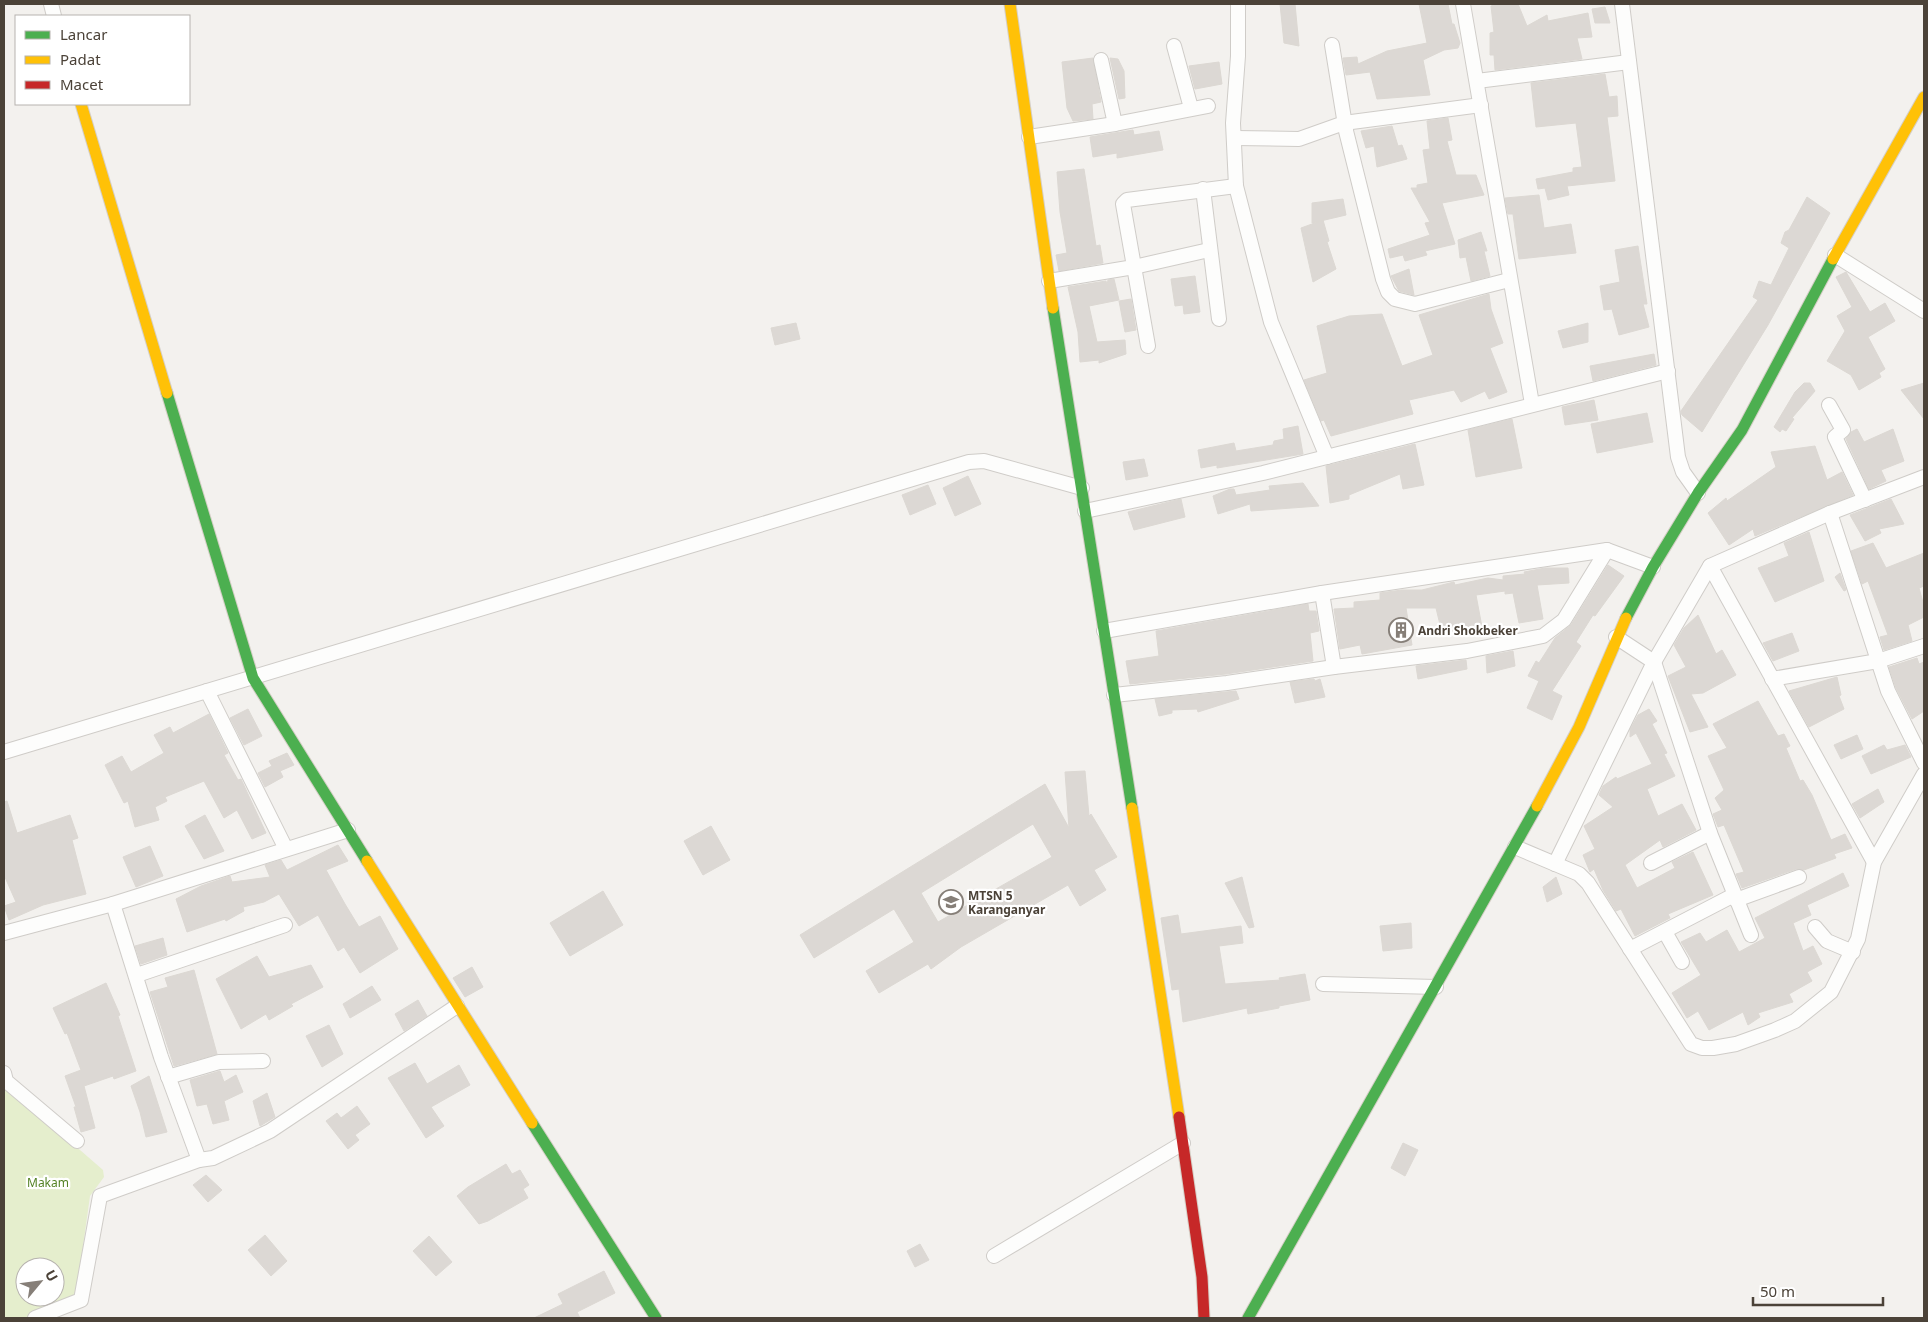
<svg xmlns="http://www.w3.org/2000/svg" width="1928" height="1322" font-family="'Noto Sans',sans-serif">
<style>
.green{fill:#e5eecd;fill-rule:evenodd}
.building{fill:#dcd8d4;stroke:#dcd8d3;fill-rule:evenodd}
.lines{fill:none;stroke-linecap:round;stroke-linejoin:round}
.street-casing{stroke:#cfccc8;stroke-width:16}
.fast-casing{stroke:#d5cfc6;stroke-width:13}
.slow-casing{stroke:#d5cfc6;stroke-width:13}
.jam-casing{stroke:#d5cfc6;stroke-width:13}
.street{stroke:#fdfdfc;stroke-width:14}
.fast{stroke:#4caf50;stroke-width:11}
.slow{stroke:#ffc107;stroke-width:11}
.jam{stroke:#c62828;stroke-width:11}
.labels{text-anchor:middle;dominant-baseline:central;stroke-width:4.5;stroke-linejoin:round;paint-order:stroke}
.poi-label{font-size:12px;font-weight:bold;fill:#4b4238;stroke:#fff;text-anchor:start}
.park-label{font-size:12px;fill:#548226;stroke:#fff}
</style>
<rect width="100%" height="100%" fill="#f3f1ee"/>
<path class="green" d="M4,1090H11L103,1170L104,1177L90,1196L76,1297L72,1301L25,1318H4ZM25,1267H55V1297H25Z"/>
<g class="building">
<polygon points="1280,4 1295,4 1299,46 1284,43"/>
<polygon points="1419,4 1448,4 1452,24 1454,24 1460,43 1458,48 1444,50 1423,60 1430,95 1377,99 1370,72 1346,75 1343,58 1357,57 1358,64 1387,51 1427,43"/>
<polygon points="1498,4 1518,4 1527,26 1547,15 1548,21 1588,13 1592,37 1577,38 1582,59 1495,70 1494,55 1490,55 1490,33 1494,32 1491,6"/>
<polygon points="1605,7 1610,23 1595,23 1592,9"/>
<polygon points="1093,58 1101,102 1092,104 1093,119 1073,121 1067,108 1062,62"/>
<polygon points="1110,58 1118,59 1124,71 1125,98 1119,99"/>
<polygon points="1219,62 1222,84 1195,89 1189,66"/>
<polygon points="1605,74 1609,97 1617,96 1618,116 1607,117 1615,181 1567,186 1569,195 1548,200 1545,188 1538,189 1536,179 1573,172 1573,168 1582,167 1576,123 1536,127 1531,83"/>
<polygon points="1448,118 1452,140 1447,141 1456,175 1476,175 1484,195 1442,203 1455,244 1425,251 1427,255 1405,261 1403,255 1390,258 1388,249 1430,235 1425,223 1430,222 1411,188 1417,188 1417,185 1428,183 1423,150 1430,149 1427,121"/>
<polygon points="1392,126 1398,146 1402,145 1407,159 1377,167 1374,146 1366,148 1361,131"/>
<polygon points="1133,130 1134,135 1159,131 1163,150 1117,158 1117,153 1093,157 1090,137"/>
<polygon points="1084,169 1096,246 1100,245 1103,263 1059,271 1056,255 1067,253 1060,212 1057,172"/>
<polygon points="1539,195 1544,228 1571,224 1576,253 1519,259 1513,214 1508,214 1505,198"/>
<polygon points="1807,197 1830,213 1768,325 1702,432 1682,415 1681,411 1758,300 1753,297 1759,281 1771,285 1789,248 1781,243 1785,232 1789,230"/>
<polygon points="1343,199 1346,215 1312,223 1312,203"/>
<polygon points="1323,220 1329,241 1327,242 1336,269 1313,282 1301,228"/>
<polygon points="1481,232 1487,251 1484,251 1490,276 1471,281 1466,257 1460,258 1458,240"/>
<polygon points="1638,246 1647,304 1643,304 1649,327 1619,335 1612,309 1604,310 1600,286 1620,282 1615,250"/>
<polygon points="1409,269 1414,295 1399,291 1391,276"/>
<polygon points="1846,272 1870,312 1885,303 1895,321 1868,337 1885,369 1879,373 1881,377 1859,390 1851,375 1827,361 1845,331 1837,316 1852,307 1836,277"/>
<polygon points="1195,276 1200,312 1184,314 1183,305 1175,306 1171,279"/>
<polygon points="1114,279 1119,300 1089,306 1097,342 1125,340 1126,354 1099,363 1099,360 1080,362 1078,332 1068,287 1106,281 1107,285 1108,280"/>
<polygon points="1489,294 1491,309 1503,343 1490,348 1507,392 1489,399 1485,391 1461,402 1454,390 1409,400 1413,414 1331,436 1324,420 1321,421 1304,380 1327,373 1317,326 1349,316 1382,314 1402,366 1433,355 1419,315"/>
<polygon points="1131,299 1136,330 1125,332 1119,301"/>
<polygon points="796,323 800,339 775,345 771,328"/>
<polygon points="1588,323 1588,342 1563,348 1558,331"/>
<polygon points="1654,354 1656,365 1593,381 1590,366"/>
<polygon points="1804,383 1810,383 1815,391 1792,418 1794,419 1786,431 1782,429 1780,432 1774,427 1795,392"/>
<polygon points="1924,383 1924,419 1901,390"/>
<polygon points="1594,400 1598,420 1565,425 1562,407"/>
<polygon points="1647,413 1653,442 1597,453 1591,424"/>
<polygon points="1512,419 1522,468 1476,477 1468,430"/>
<polygon points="1298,426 1303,454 1217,468 1217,465 1201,468 1198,450 1234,443 1236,451 1273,445 1274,441 1284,439 1283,429"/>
<polygon points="1857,429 1864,442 1893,429 1904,461 1881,470 1886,481 1869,489 1846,439 1851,432"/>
<polygon points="1415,444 1424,485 1403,489 1400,474 1349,495 1349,499 1330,503 1326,466"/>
<polygon points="1815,446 1827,480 1842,472 1853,495 1755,536 1753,529 1729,545 1708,513 1726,498 1727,501 1776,467 1771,452"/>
<polygon points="1144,459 1148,476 1126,480 1123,462"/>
<polygon points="968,476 981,504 955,516 943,488"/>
<polygon points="1303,483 1319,506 1251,511 1250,504 1218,514 1213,496 1230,489 1234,489 1236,495 1270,490 1269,486"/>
<polygon points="928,485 936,504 910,515 902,495"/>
<polygon points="1181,499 1185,517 1134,530 1128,512"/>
<polygon points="1891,499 1904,524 1879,529 1881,533 1865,541 1850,515"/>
<polygon points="1809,532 1824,581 1775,602 1758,568 1789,556 1784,543"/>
<polygon points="1873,543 1886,568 1924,553 1924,586 1919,588 1924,606 1924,617 1908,625 1912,641 1884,650 1880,637 1888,635 1868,581 1862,584 1851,551"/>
<polygon points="1608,565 1624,576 1595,616 1593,615 1576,642 1581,646 1552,691 1562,696 1552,720 1527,708 1539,681 1528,676 1536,661 1539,663 1555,638 1571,625"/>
<polygon points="1545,568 1568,568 1569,583 1537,585 1543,619 1519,623 1513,593 1505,594 1505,591 1476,595 1482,627 1442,633 1436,608 1406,608 1412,645 1362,654 1360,645 1340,649 1334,609 1354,608 1354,602 1380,600 1380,593 1402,590 1422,590 1454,582 1455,585 1488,578 1503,580 1503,576 1525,574 1524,572"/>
<polygon points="1840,573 1846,590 1844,591 1835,577"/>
<polygon points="1308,604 1309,611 1316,611 1319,631 1310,633 1313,661 1226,674 1130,684 1126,661 1159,656 1156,631"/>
<polygon points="1698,615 1716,654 1722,650 1736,675 1703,693 1691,694 1708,727 1690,732 1668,676 1686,667 1674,645 1684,628"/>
<polygon points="1792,633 1799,651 1773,661 1763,643"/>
<polygon points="1513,651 1515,666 1487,673 1486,656"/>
<polygon points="1917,658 1919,664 1924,662 1924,711 1912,719 1896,688 1889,667"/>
<polygon points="1466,660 1467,669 1418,679 1416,666"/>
<polygon points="1837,677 1841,695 1839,696 1844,709 1809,727 1789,691"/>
<polygon points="1314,679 1315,681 1320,679 1325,697 1295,703 1290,682"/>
<polygon points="1236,691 1239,699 1198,712 1197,709 1172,710 1172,713 1159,716 1155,699"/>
<polygon points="1758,701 1778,736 1784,734 1790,746 1786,748 1800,781 1803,780 1812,795 1831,840 1845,834 1852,848 1834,854 1836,858 1804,870 1796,869 1742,888 1736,874 1744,872 1724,825 1718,827 1713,814 1722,810 1715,798 1724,790 1708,756 1727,748 1713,724"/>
<polygon points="248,709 262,736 244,745 230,718"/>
<polygon points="1649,709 1657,721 1652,724 1667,753 1664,754 1675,776 1647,789 1658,816 1682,804 1696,830 1663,847 1660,840 1625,865 1637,888 1675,868 1672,862 1693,852 1713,895 1668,914 1670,918 1635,936 1621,909 1616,911 1603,890 1594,869 1590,872 1583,855 1595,849 1584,826 1613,807 1599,795 1603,786 1616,777 1617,779 1652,764 1636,733 1630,737 1630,730 1638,715"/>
<polygon points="209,714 228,753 224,755 238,780 241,779 266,833 252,839 237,810 224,818 204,781 165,797 167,801 155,807 159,820 135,827 128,801 124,803 105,765 122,756 131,772 164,753 154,735 170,727 173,733"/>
<polygon points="1857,735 1863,749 1841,759 1834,745"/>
<polygon points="1884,745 1887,750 1905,745 1911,757 1871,774 1862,756"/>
<polygon points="287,753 294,765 280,771 283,777 265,787 258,773 272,766 269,761"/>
<path d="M1085,771L1089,816L1091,814L1117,857L1094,870L1106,890L1080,906L1068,885L961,947L931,969L928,964L879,993L866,971L914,942L894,909L814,958L800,935L1045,784L1069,828L1065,772ZM1033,824L1052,857L938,922L921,893Z"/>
<polygon points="1878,789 1884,802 1860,818 1852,804"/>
<polygon points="7,801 17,833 70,815 78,838 72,840 86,894 43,905 9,920 4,906 16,902 4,875 4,802"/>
<polygon points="205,815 224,851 204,859 185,826"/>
<polygon points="711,826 730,860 703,875 684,841"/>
<polygon points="338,845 348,861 326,870 345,904 359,927 380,916 398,949 360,973 344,947 338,951 318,915 299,926 279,894 264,902 243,907 244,911 226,921 225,919 187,932 176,899 201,886 230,876 232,882 270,877 265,865 281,860 287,870"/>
<polygon points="150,846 163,876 136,887 123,857"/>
<polygon points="1843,873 1849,886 1807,905 1811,915 1793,923 1803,951 1813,946 1822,964 1807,972 1812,981 1789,994 1793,1002 1758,1013 1760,1017 1748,1025 1743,1012 1709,1030 1698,1011 1687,1018 1672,993 1701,975 1681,942 1700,933 1706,942 1727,930 1739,952 1765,938 1755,918"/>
<polygon points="1242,877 1254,927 1249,928 1225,883"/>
<polygon points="1556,877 1562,894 1547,902 1543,887"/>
<polygon points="603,891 623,925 570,956 550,923"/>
<polygon points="1178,915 1181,934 1241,926 1243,943 1219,946 1225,984 1280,980 1279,978 1305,974 1310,1000 1279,1006 1279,1008 1248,1014 1247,1008 1183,1022 1179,989 1172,990 1161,918"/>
<polygon points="1411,923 1412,948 1383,951 1380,926"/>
<polygon points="163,938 167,955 141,964 135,946"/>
<polygon points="257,956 269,977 311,965 323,987 291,1004 293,1006 269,1020 266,1014 241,1029 216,979"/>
<polygon points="472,967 483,987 465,997 453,978"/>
<polygon points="194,970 217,1054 174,1066 150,992 168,987 165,978"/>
<polygon points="106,983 120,1015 118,1016 136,1071 114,1079 113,1076 84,1086 95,1128 81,1132 74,1107 76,1107 65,1076 81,1070 67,1033 65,1034 53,1008"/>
<polygon points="372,986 381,1000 350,1018 343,1004"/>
<polygon points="418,1000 427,1016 404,1031 395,1014"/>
<polygon points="329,1025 343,1054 322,1067 306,1036"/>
<polygon points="415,1063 427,1084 459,1065 470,1085 431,1107 444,1126 426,1138 388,1078"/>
<polygon points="220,1071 224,1082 236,1075 243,1092 224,1101 229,1120 213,1124 207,1104 197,1106 190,1080"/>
<polygon points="149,1076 167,1132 146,1137 140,1112 131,1086"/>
<polygon points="267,1093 275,1117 260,1126 253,1101"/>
<polygon points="357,1106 370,1124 355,1135 359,1140 348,1149 326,1121 337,1113 341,1118"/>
<polygon points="1403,1143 1418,1150 1405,1176 1391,1168"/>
<polygon points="506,1164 512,1174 520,1170 529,1185 523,1189 528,1198 488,1221 479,1224 457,1196 468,1187"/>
<polygon points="206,1175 222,1190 208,1202 193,1185"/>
<polygon points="265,1235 287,1261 271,1276 248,1250"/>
<polygon points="429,1236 452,1262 436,1276 413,1251"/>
<polygon points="920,1244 929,1260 915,1267 907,1251"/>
<polygon points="604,1271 615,1293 577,1312 580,1318 534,1318 563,1304 558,1294"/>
</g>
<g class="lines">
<defs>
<g id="street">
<polyline points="51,4 54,16"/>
<polyline points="1238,4 1238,56 1233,123 1236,186 1271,322 1327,457"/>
<polyline points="1463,4 1532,404"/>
<polyline points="1622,4 1678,457 1683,472 1698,493"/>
<polyline points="1332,45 1346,131 1383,279 1388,292 1395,299 1415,304 1509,280"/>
<polyline points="1174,46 1191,108"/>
<polyline points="1101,60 1115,124"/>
<polyline points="1477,81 1629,62"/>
<polyline points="1029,137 1115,124 1208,106"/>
<polyline points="1235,138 1299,139 1344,123 1481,105"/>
<polyline points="1203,189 1219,319"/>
<polyline points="1835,255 1924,311"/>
<polyline points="1049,281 1134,267 1209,250"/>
<polyline points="1148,346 1123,204 1127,200 1236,186"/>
<polyline points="1829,405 1843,430 1835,437 1865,500"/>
<polyline points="1085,511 1263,473 1668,371"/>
<polyline points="1830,513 1888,691 1924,763"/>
<polyline points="1710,566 1874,862"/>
<polyline points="1322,593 1334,667"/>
<polyline points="1104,631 1322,593 1607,550 1653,567"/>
<polyline points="1616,637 1654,662 1710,833 1751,935"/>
<polyline points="1772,679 1878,661 1924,646"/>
<polyline points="207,691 286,849"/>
<polyline points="1114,695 1227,683 1334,667 1467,651 1543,636 1564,620 1607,550"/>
<polyline points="4,752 969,462 984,461 1082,488"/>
<polyline points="1515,847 1579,874 1588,883 1691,1044 1702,1048 1713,1048 1736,1044 1775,1030 1795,1021 1831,992 1858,939 1874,862 1924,774"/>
<polyline points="1651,863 1710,833"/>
<polyline points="1555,864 1654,662 1710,566 1830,513 1924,477"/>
<polyline points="1736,900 1799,877"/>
<polyline points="113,904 161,1057 199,1160"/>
<polyline points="1815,927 1827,941 1853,952"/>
<polyline points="1665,932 1682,962"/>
<polyline points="4,933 113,904 348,830"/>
<polyline points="1630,949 1734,895"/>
<polyline points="137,975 285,925"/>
<polyline points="1323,984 1436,987"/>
<polyline points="4,1073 6,1081 77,1141"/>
<polyline points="168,1077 219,1062 263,1061"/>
<polyline points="994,1256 1183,1143"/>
<polyline points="35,1318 81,1300 100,1196 199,1160 213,1158 270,1131 457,1006"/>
</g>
<g id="fast">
<polyline points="1053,308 1132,808"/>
<polyline points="167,393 253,678 367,861"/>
<polyline points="1626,618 1653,567 1698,493 1742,430 1833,259"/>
<polyline points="532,1123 656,1318"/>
<polyline points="1248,1318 1537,806"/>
</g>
<g id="slow">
<polyline points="1010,4 1053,308"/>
<polyline points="81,104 167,393"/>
<polyline points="1833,259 1924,97"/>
<polyline points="1537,806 1579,727 1626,618"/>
<polyline points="1132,808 1179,1117"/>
<polyline points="367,861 532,1123"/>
</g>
<polyline id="jam" points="1179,1117 1202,1277 1204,1318"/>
</defs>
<use href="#street" class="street-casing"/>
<use href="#fast" class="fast-casing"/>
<use href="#slow" class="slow-casing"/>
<use href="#jam" class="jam-casing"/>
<use href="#street" class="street"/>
<use href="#fast" class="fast"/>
<use href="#slow" class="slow"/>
<use href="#jam" class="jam"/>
</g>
<defs>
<symbol id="building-ring" viewBox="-11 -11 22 22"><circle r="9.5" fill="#fff" stroke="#867f78" stroke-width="1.5"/><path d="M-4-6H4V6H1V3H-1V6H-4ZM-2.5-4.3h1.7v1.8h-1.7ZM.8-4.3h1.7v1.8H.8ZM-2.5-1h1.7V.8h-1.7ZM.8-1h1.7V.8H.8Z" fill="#867f78"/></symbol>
<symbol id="school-ring" viewBox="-11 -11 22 22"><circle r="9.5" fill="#fff" stroke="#867f78" stroke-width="1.5"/><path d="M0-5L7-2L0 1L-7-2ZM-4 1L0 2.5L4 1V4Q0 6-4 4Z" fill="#867f78"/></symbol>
</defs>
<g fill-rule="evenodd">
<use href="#building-ring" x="1387" y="616" width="28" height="28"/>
<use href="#school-ring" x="937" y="888" width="28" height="28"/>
</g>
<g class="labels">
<g class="poi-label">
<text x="1418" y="630">Andri Shokbeker</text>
<text x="968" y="895">MTSN 5<tspan x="968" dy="14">Karanganyar</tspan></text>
</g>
<g class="park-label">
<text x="48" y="1182">Makam</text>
</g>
</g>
<rect width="1928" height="1322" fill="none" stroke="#4b4238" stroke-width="10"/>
<rect x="15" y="15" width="175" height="90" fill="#ffffff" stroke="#b7b3af"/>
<rect x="25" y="31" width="25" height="8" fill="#4caf50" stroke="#b7b3af"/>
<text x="60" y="40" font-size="15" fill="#4b4238">Lancar</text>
<rect x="25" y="56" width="25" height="8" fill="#ffc107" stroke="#b7b3af"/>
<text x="60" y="65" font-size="15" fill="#4b4238">Padat</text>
<rect x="25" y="81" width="25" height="8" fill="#c62828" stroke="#b7b3af"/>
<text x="60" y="90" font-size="15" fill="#4b4238">Macet</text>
<g transform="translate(40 1282) rotate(61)"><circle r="24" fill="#ffffff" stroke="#b7b3af"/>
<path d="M0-4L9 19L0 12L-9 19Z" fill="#867f78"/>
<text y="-8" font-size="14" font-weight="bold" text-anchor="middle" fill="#4b4238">U</text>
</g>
<path d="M1753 1297v8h130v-8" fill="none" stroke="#4b4238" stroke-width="2.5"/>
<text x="1760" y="1297" font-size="15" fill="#4b4238" stroke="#ffffff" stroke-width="4" paint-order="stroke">50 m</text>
</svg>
